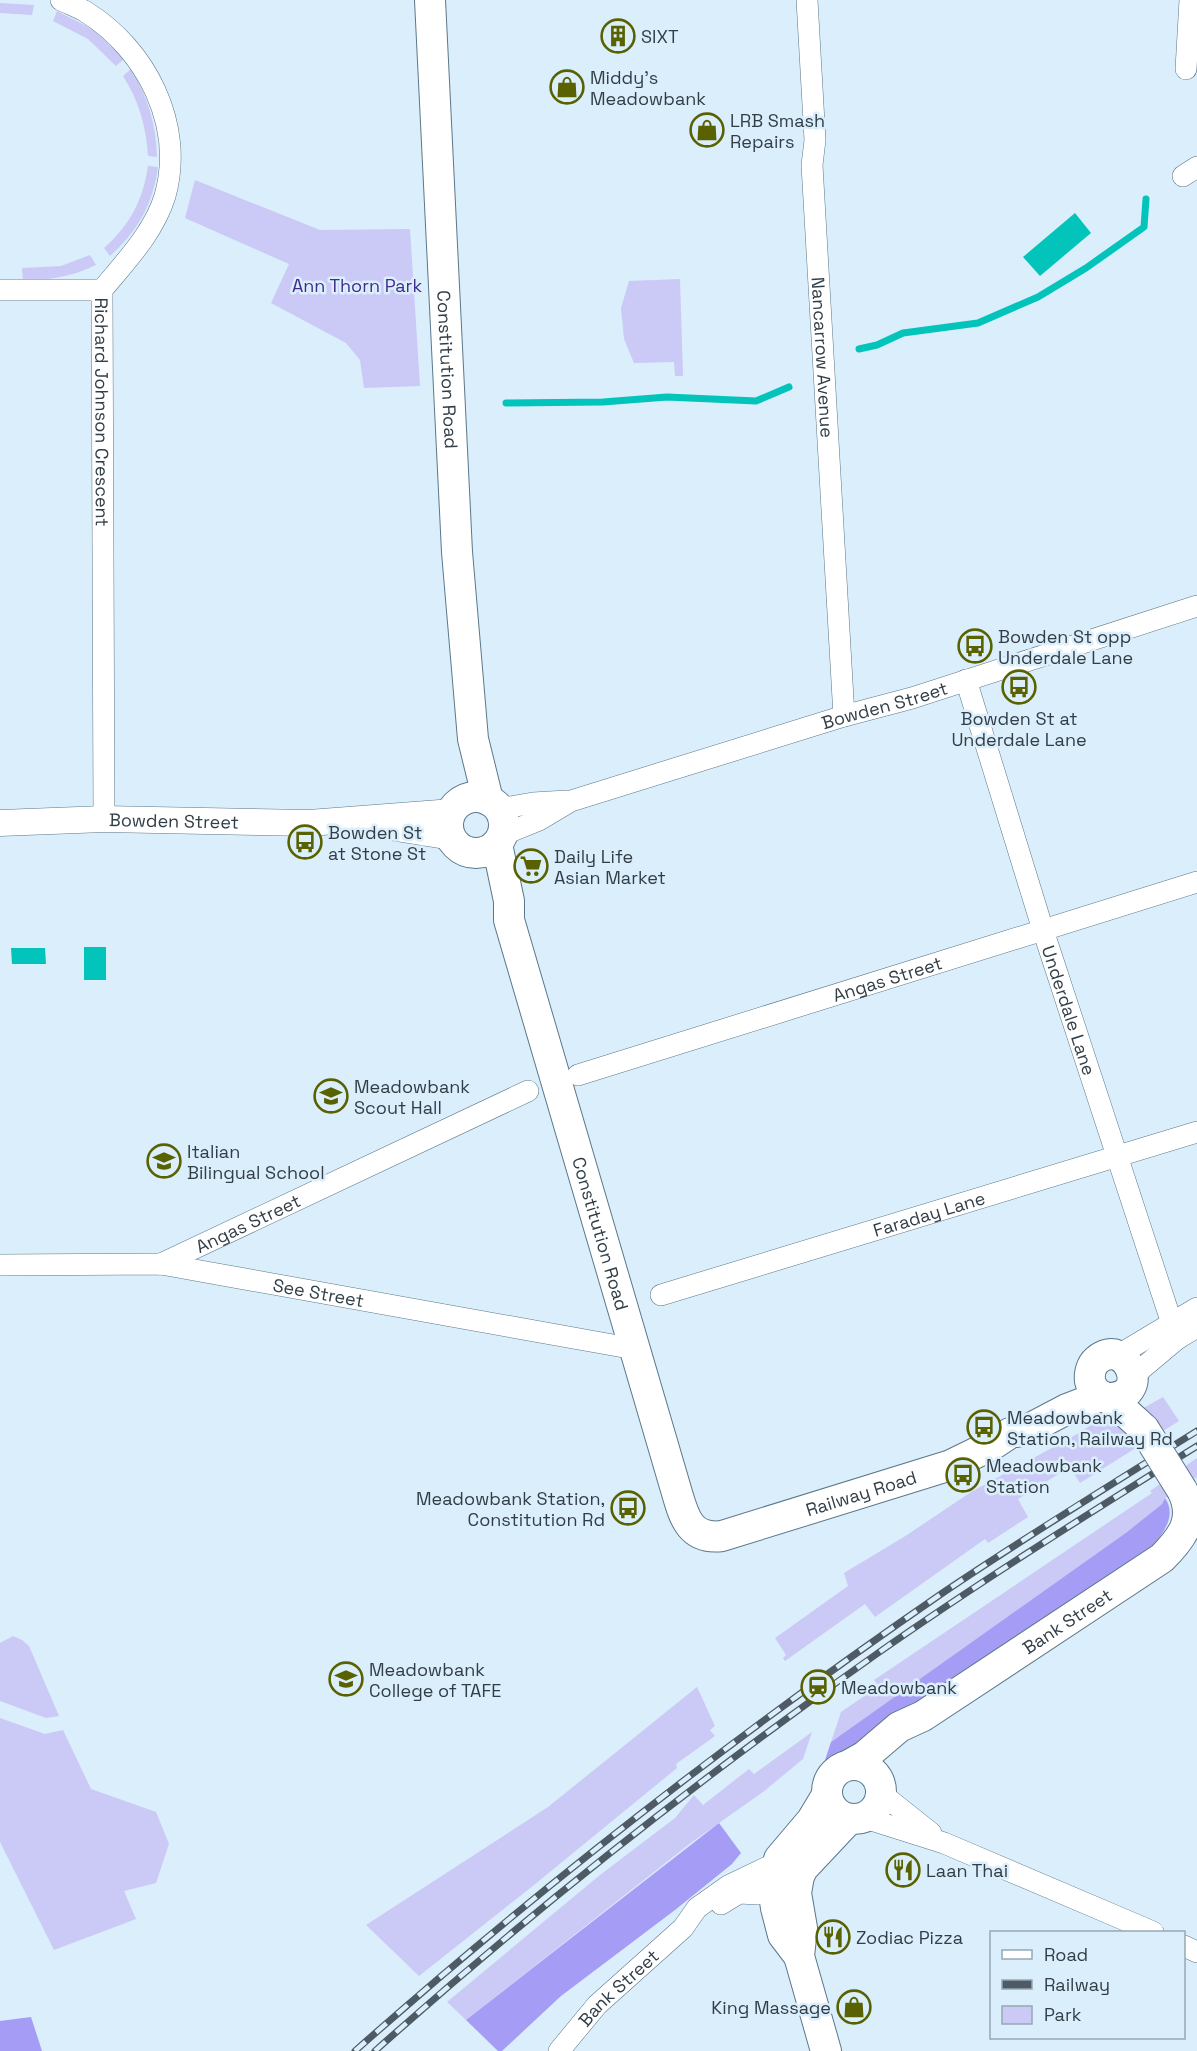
<svg xmlns="http://www.w3.org/2000/svg" width="1197" height="2051" font-family="'Space Grotesk',sans-serif">
<style>
.green{fill:#cbc9f6}
.forest{fill:#a59cf5}
.water{fill:#03c4bb}
.lines{fill:none;stroke-linecap:round;stroke-linejoin:round}
.stream{stroke:#03c4bb;stroke-width:7}
.minor-casing{stroke:#5b778a;stroke-width:22}
.tertiary-casing{stroke:#5b778a;stroke-width:27}
.secondary-casing{stroke:#5b778a;stroke-width:32}
.minor{stroke:#fff;stroke-width:21}
.tertiary{stroke:#fff;stroke-width:26}
.secondary{stroke:#fff;stroke-width:30}
.rail-casing{stroke:#4e5b65;stroke-width:7}
.rail{stroke:#dbeefb;stroke-width:4.5;stroke-dasharray:14;stroke-linecap:butt}
.secondary-bridge-casing{stroke:#5b778a;stroke-width:32;stroke-linecap:butt}
.secondary-bridge{stroke:#fff;stroke-width:30}
.labels{text-anchor:middle;dominant-baseline:central;stroke-width:5;stroke-linejoin:round;paint-order:stroke}
.poi-label{font-size:18px;fill:#323e47;stroke:#dbeefb;text-anchor:start}
.park-label{font-size:18px;fill:#432b90;stroke:#dbeefb}
.street-label{font-size:18px;fill:#323e47;stroke:#dbeefb}
</style>
<rect width="100%" height="100%" fill="#dbeefb"/>
<g class="green">
<polygon points="0,3 34,5 32,15 0,13"/>
<polygon points="57,11 94,30 124,59 116,66 88,39 53,21"/>
<path d="M131,69C148,97 156,124 157,157L148,156C146,126 139,101 123,76Z"/>
<path d="M148,166L158,167C153,204 138,231 110,256L104,248C130,225 143,200 148,166Z"/>
<polygon points="195,180 320,230 410,229 420,386 364,388 360,360 346,343 271,303 289,264 185,218"/>
<path d="M90,255L96,265C71,277 50,280 23,280L22,268L61,266Z"/>
<polygon points="680,279 683,376 675,376 674,362 634,363 624,339 621,308 629,281"/>
<polygon points="1163,1397 1179,1421 1080,1483 1070,1467 1018,1499 1028,1517 988,1543 985,1539 875,1617 865,1604 785,1661 783,1658 786,1655 775,1638 848,1586 844,1573 907,1535 971,1492 1079,1433 1105,1416 1115,1424"/>
<polygon points="1197,1458 1197,1477 1165,1498 1162,1504 1127,1532 831,1742 841,1712 879,1686 874,1680 1152,1493 1150,1491"/>
<polygon points="13,1636 22,1640 29,1646 59,1716 46,1718 0,1701 0,1643"/>
<polygon points="697,1687 715,1726 710,1730 715,1736 676,1764 677,1768 534,1885 419,1976 366,1925 548,1807"/>
<polygon points="0,1718 45,1734 63,1730 91,1789 156,1812 169,1844 156,1883 124,1891 136,1919 54,1950 0,1842"/>
<polygon points="812,1732 803,1759 763,1792 692,1842 466,2020 447,2002 600,1875 675,1818 694,1795 703,1805 749,1769 754,1774"/>
</g>
<g class="forest">
<path d="M1165,1498C1181,1521 1152,1546 1138,1562L821,1772L831,1742L1127,1532L1162,1504Z"/>
<polygon points="719,1823 741,1853 732,1864 675,1910 561,1996 502,2051 498,2051 466,2020"/>
<polygon points="31,2017 42,2051 0,2051 0,2021"/>
</g>
<g class="water">
<polygon points="1075,213 1091,233 1040,276 1023,257"/>
<rect x="84" y="947" width="22" height="33"/>
<polygon points="11,948 45,948 46,964 12,964"/>
</g>
<g class="lines">
<g class="stream">
<polyline points="859,349 877,345 903,333 978,323 1038,297 1086,268 1144,227 1146,199"/>
<polyline points="506,403 603,402 667,397 756,401 789,387"/>
</g>
<defs>
<g id="minor">
<path id="s1" d="M61,0C69,4 78,7 86,12C146,49 185,125 165,196C154,232 126,261 102,290L104,819"/>
<path id="s2" d="M807,0L815,140L812,165L844,716"/>
<polyline points="1186,69 1190,0"/>
<polyline points="1183,176 1197,167"/>
<polyline points="0,290 102,290"/>
<path id="s3" d="M966,680L1043,930L1177,1339"/>
<polyline points="498,809 533,803 567,801"/>
<path id="s4" d="M502,835L539,820L571,801L844,716L912,698L1197,606"/>
<path id="s5" d="M578,1075L1197,882"/>
<path id="s6" d="M161,1264L528,1091"/>
<path id="s7" d="M0,1265L161,1264L635,1349"/>
<path id="s8" d="M661,1295L1197,1132"/>
<polyline points="1117,1356 1197,1308"/>
<polyline points="1133,1376 1177,1339 1197,1327"/>
<polyline points="882,1794 931,1833"/>
<polyline points="865,1818 944,1843 1153,1932"/>
<polyline points="721,1904 739,1893 758,1894 773,1888"/>
<polyline points="1184,1946 1197,1952"/>
<path id="s9" d="M559,2051L597,2005L683,1928L697,1908L728,1886L778,1862"/>
</g>
<g id="tertiary">
<path id="s10" d="M0,823L104,819L309,823L453,812"/>
<polyline points="390,827 452,837"/>
</g>
<g id="secondary">
<path id="s11" d="M430,0L457,552L473,739L488,800"/>
<circle cx="476" cy="825" r="28"/>
<path id="s12" d="M497,844L509,901V920L677,1493C684,1517 690,1540 722,1536L951,1465L992,1445L1010,1433L1027,1430L1067,1409L1101,1396"/>
<path d="M1107,1398C1155,1398 1126,1335 1097,1360C1091,1365 1089,1374 1090,1381C1091,1385 1094,1390 1097,1393C1101,1396 1105,1397 1109,1399C1122,1408 1133,1419 1144,1429"/>
<circle cx="854" cy="1792" r="27"/>
<path id="s13" d="M849,1765L865,1756L899,1727L923,1716L1162,1558C1182,1538 1197,1519 1182,1490"/>
<polyline points="799,1956 783,1935 776,1908 773,1888 779,1859 812,1820 827,1795"/>
<polyline points="826,2051 799,1956 802,1928 796,1893 799,1876 803,1868 849,1819"/>
</g>
</defs>
<use href="#minor" class="minor-casing"/>
<use href="#tertiary" class="tertiary-casing"/>
<use href="#secondary" class="secondary-casing"/>
<use href="#minor" class="minor"/>
<use href="#tertiary" class="tertiary"/>
<use href="#secondary" class="secondary"/>
<defs>
<g id="rail">
<path d="M355,2051C542,1885 739,1733 944,1592C1027,1536 1112,1484 1197,1431"/>
<path d="M375,2051C535,1908 703,1776 878,1653C982,1580 1090,1513 1197,1446"/>
</g>
</defs>
<use href="#rail" class="rail-casing"/>
<use href="#rail" class="rail"/>
<defs>
<polyline id="secondary-bridge" points="1144,1429 1182,1490"/>
</defs>
<use href="#secondary-bridge" class="secondary-bridge-casing"/>
<use href="#secondary-bridge" class="secondary-bridge"/>
</g>
<defs>
<symbol id="building-ring" viewBox="-11 -11 22 22"><circle r="9.5" fill="#dbeefb" stroke="#596100" stroke-width="1.5"/><path d="M-4-6H4V6H1V3H-1V6H-4ZM-2.5-4.3h1.7v1.8h-1.7ZM.8-4.3h1.7v1.8H.8ZM-2.5-1h1.7V.8h-1.7ZM.8-1h1.7V.8H.8Z" fill="#596100"/></symbol>
<symbol id="shop-ring" viewBox="-11 -11 22 22"><circle r="9.5" fill="#dbeefb" stroke="#596100" stroke-width="1.5"/><path d="M-5-2.5h2.3a2.7 3.5 0 0 1 5.4 0H5L5.5 6h-11ZM-1.5-2.5h3a1.5 2.3 0 0 0-3 0Z" fill="#596100"/></symbol>
<symbol id="bus-ring" viewBox="-11 -11 22 22"><circle r="9.5" fill="#dbeefb" stroke="#596100" stroke-width="1.5"/><path d="M-5-6H5V4H4V6H2V4H-2V6H-4V4H-5ZM-3.5-4V0h7V-4ZM-3.5 1.2v1.5H-2V1.2ZM2 1.2v1.5H3.5V1.2Z" fill="#596100"/></symbol>
<symbol id="supermarket-ring" viewBox="-11 -11 22 22"><circle r="9.5" fill="#dbeefb" stroke="#596100" stroke-width="1.5"/><path d="M-6-5.5h2.5l.6 2H6L4.5 2H-2.5L-4.4-4H-6ZM-1.5 3.2a1.3 1.3 0 1 0 .1 0ZM3 3.2a1.3 1.3 0 1 0 .1 0Z" fill="#596100"/></symbol>
<symbol id="school-ring" viewBox="-11 -11 22 22"><circle r="9.5" fill="#dbeefb" stroke="#596100" stroke-width="1.5"/><path d="M0-5L7-2L0 1L-7-2ZM-4 1L0 2.5L4 1V4Q0 6-4 4Z" fill="#596100"/></symbol>
<symbol id="university-ring" viewBox="-11 -11 22 22"><circle r="9.5" fill="#dbeefb" stroke="#596100" stroke-width="1.5"/><path d="M0-5L7-2L0 1L-7-2ZM-4 1L0 2.5L4 1V4Q0 6-4 4Z" fill="#596100"/></symbol>
<symbol id="station-ring" viewBox="-11 -11 22 22"><circle r="9.5" fill="#dbeefb" stroke="#596100" stroke-width="1.5"/><path d="M-3-6H3Q5-6 5-4V2Q5 4 3 4L4.5 6H3L1.5 4h-3L-3 6H-4.5L-3 4Q-5 4-5 2V-4Q-5-6-3-6ZM-3.5-4v3h7v-3ZM-3.5 1v1.5H-2V1ZM2 1v1.5H3.5V1Z" fill="#596100"/></symbol>
<symbol id="restaurant-ring" viewBox="-11 -11 22 22"><circle r="9.5" fill="#dbeefb" stroke="#596100" stroke-width="1.5"/><path d="M-5-6h1v4h1v-4h1v4h1v-4h1v5L-1.5 .5V6h-2V.5L-5-1ZM5-6V6H3V1.5H1.5Q1.5-4 5-6Z" fill="#596100"/></symbol>
</defs>
<g fill-rule="evenodd">
<use href="#building-ring" x="599" y="17" width="38" height="38"/>
<use href="#shop-ring" x="548" y="68" width="38" height="38"/>
<use href="#shop-ring" x="688" y="111" width="38" height="38"/>
<use href="#bus-ring" x="956" y="627" width="38" height="38"/>
<use href="#bus-ring" x="1000" y="668" width="38" height="38"/>
<use href="#bus-ring" x="286" y="823" width="38" height="38"/>
<use href="#supermarket-ring" x="512" y="847" width="38" height="38"/>
<use href="#school-ring" x="312" y="1077" width="38" height="38"/>
<use href="#school-ring" x="145" y="1142" width="38" height="38"/>
<use href="#bus-ring" x="965" y="1408" width="38" height="38"/>
<use href="#bus-ring" x="944" y="1456" width="38" height="38"/>
<use href="#bus-ring" x="609" y="1489" width="38" height="38"/>
<use href="#university-ring" x="327" y="1660" width="38" height="38"/>
<use href="#station-ring" x="799" y="1668" width="38" height="38"/>
<use href="#restaurant-ring" x="884" y="1851" width="38" height="38"/>
<use href="#restaurant-ring" x="814" y="1918" width="38" height="38"/>
<use href="#shop-ring" x="835" y="1988" width="38" height="38"/>
</g>
<g class="labels">
<g class="poi-label">
<text x="641" y="36">SIXT</text>
<text x="590" y="77">Middy's<tspan x="590" dy="21">Meadowbank</tspan></text>
<text x="730" y="120">LRB Smash<tspan x="730" dy="21">Repairs</tspan></text>
<text x="998" y="636">Bowden St opp<tspan x="998" dy="21">Underdale Lane</tspan></text>
<text x="1019" y="718" text-anchor="middle">Bowden St at<tspan x="1019" dy="21">Underdale Lane</tspan></text>
<text x="328" y="832">Bowden St<tspan x="328" dy="21">at Stone St</tspan></text>
<text x="554" y="856">Daily Life<tspan x="554" dy="21">Asian Market</tspan></text>
<text x="354" y="1086">Meadowbank<tspan x="354" dy="21">Scout Hall</tspan></text>
<text x="187" y="1151">Italian<tspan x="187" dy="21">Bilingual School</tspan></text>
<text x="1007" y="1417">Meadowbank<tspan x="1007" dy="21">Station, Railway Rd</tspan></text>
<text x="986" y="1465">Meadowbank<tspan x="986" dy="21">Station</tspan></text>
<text x="605" y="1498" text-anchor="end">Meadowbank Station,<tspan x="605" dy="21">Constitution Rd</tspan></text>
<text x="369" y="1669">Meadowbank<tspan x="369" dy="21">College of TAFE</tspan></text>
<text x="841" y="1687">Meadowbank</text>
<text x="926" y="1870">Laan Thai</text>
<text x="856" y="1937">Zodiac Pizza</text>
<text x="831" y="2007" text-anchor="end">King Massage</text>
</g>
<g class="park-label">
<text x="357" y="285">Ann Thorn Park</text>
</g>
<g class="street-label">
<text stroke="none"><textPath href="#s2" startOffset="358">Nancarrow Avenue</textPath></text>
<text stroke="none"><textPath href="#s11" startOffset="370">Constitution Road</textPath></text>
<text stroke="none"><textPath href="#s1" startOffset="478">Richard Johnson Crescent</textPath></text>
<text stroke="none"><textPath href="#s4" startOffset="405">Bowden Street</textPath></text>
<text stroke="none"><textPath href="#s10" startOffset="174">Bowden Street</textPath></text>
<text stroke="none"><textPath href="#s5" startOffset="324">Angas Street</textPath></text>
<text stroke="none"><textPath href="#s3" startOffset="346">Underdale Lane</textPath></text>
<text stroke="none"><textPath href="#s8" startOffset="280">Faraday Lane</textPath></text>
<text stroke="none"><textPath href="#s6" startOffset="96">Angas Street</textPath></text>
<text stroke="none"><textPath href="#s12" startOffset="404">Constitution Road</textPath></text>
<text stroke="none"><textPath href="#s7" startOffset="321">See Street</textPath></text>
<text stroke="none"><textPath href="#s12" startOffset="890">Railway Road</textPath></text>
<text stroke="none"><textPath href="#s13" startOffset="262">Bank Street</textPath></text>
<text stroke="none"><textPath href="#s9" startOffset="87">Bank Street</textPath></text>
</g>
</g>
<rect x="990" y="1931" width="195" height="108" fill="#dbeefb" stroke="#97a8b3" stroke-width="1.5"/>
<rect x="1002" y="1950" width="30" height="9" fill="#ffffff" stroke="#97a8b3" stroke-width="1.5"/>
<text x="1044" y="1961" font-size="18" fill="#323e47">Road</text>
<rect x="1002" y="1980" width="30" height="9" fill="#4e5b65" stroke="#97a8b3" stroke-width="1.5"/>
<text x="1044" y="1991" font-size="18" fill="#323e47">Railway</text>
<rect x="1002" y="2006" width="30" height="18" fill="#cbc9f6" stroke="#97a8b3" stroke-width="1.5"/>
<text x="1044" y="2021" font-size="18" fill="#323e47">Park</text>
</svg>
